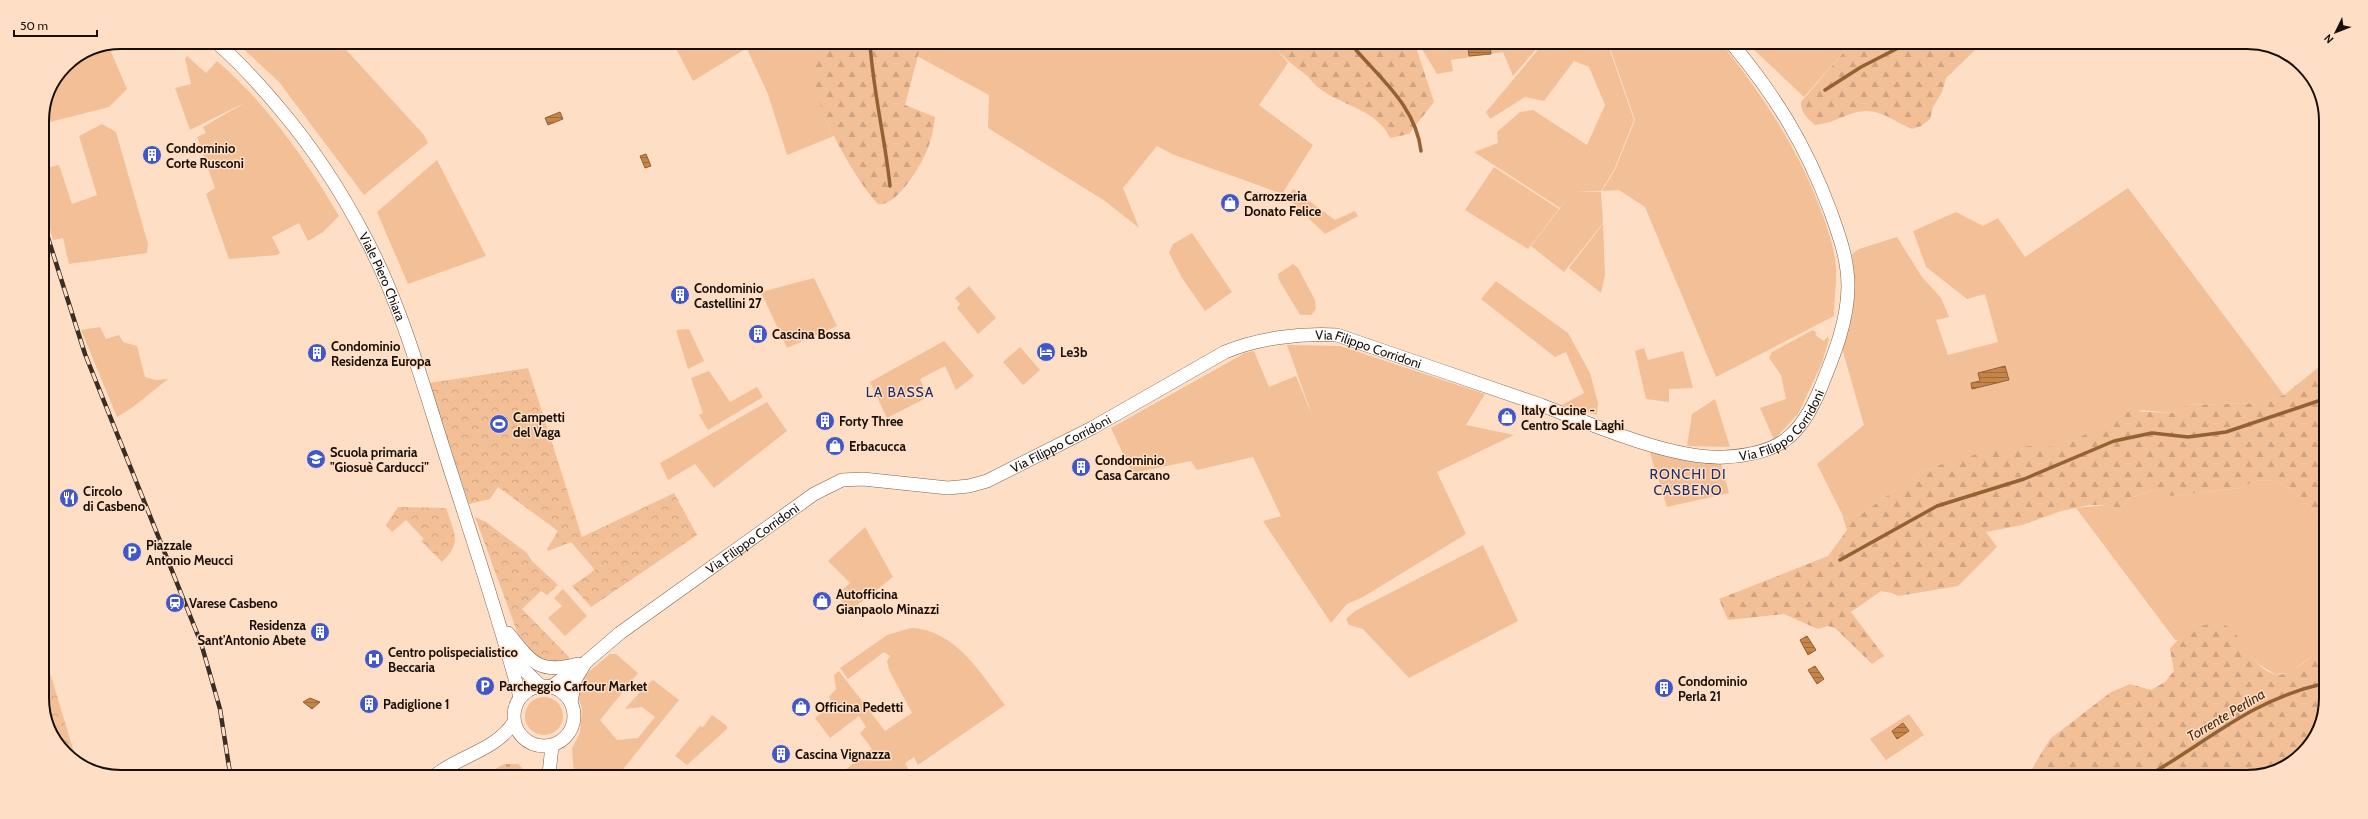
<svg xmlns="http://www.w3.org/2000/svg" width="2368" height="819" font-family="Cabin,sans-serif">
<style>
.green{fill:#f2bf96}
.forest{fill:url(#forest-firs)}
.cemetery{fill:url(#cemetery-stones)}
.park{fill:url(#park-crowns)}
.water{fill:url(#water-rules);stroke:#936134}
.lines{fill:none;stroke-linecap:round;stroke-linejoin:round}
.stream{stroke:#936134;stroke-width:3.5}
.minor-casing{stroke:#7d624c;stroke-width:14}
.minor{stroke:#fff;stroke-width:13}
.rail-casing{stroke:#3a2d23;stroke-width:4.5}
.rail{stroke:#fedfc6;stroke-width:3;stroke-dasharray:9;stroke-linecap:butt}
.labels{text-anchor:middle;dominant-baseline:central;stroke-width:3;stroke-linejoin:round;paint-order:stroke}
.poi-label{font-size:13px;font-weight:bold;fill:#190f07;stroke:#fedfc6;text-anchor:start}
.street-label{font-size:13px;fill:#190f07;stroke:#fedfc6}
.neighbourhood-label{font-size:14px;letter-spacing:1px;fill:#202c65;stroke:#fedfc6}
.water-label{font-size:14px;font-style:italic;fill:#472b11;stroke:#fedfc6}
.rim{fill:none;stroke:#190f07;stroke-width:2}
</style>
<defs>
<pattern id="forest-firs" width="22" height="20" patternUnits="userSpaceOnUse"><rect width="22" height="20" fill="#f2bf96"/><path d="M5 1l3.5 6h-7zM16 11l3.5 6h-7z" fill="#cfa380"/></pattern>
<pattern id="cemetery-stones" width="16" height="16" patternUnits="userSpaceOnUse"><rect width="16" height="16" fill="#f2bf96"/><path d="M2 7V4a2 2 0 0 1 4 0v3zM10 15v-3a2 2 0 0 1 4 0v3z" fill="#cfa380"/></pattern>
<pattern id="park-crowns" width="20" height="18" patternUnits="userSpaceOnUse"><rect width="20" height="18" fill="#f2bf96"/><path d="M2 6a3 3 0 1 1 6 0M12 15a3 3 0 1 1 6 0" fill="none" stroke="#cfa380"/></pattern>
<pattern id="water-rules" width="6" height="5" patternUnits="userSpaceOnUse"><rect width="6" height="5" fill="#c78448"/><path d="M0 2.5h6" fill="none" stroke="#a16a3a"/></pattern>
</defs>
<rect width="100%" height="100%" fill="#fedfc6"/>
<g class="green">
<polygon points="236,42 339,42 424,135 428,143 364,195 279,82"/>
<polygon points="673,43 755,43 693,81"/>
<polygon points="756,43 821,43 827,122 834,136 787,155 768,94 747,49"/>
<polygon points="921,44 1272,44 1288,63 1259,105 1313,145 1282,194 1172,154 1157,146 1123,188 1139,228 1105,201 988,128 989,95 917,56"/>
<polygon points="1419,44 1540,45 1513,76 1503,52 1451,60 1453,71 1437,74"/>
<path d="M108,45L127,89L109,107L42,124C42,84 70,52 108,45Z"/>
<polygon points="1542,45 1608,45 1634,120 1614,170 1601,191 1574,191 1601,192 1603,223 1564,272 1531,246 1569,197 1560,208 1474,152 1498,143 1497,132 1520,112 1533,110 1587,145 1605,105 1589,67 1574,61 1544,101 1525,97 1490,119 1486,112"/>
<path d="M1609,45H1723C1761,94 1794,142 1817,200C1825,221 1834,244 1836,267C1837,283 1834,300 1834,316L1716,377L1645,207L1619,190L1602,191L1615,170L1635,120Z"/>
<polygon points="1749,45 1850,45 1804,97"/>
<path d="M187,56L206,73L217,61C267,104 305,159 339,216L323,232L308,241L299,223L272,237L280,253L277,255L229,259L206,194L215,188L197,137L206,133L203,127L246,102L190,130L175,88L191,84L185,59Z"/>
<polygon points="102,124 116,132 148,244 147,253 69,264 63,238 53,240 42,199 42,169 59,165 72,204 97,195 79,136"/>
<polygon points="437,160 486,256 408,284 377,212"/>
<polygon points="1494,167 1559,209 1528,249 1465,210"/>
<polygon points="2128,188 2284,395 2259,403 2186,405 2182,411 2172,413 2142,410 2107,423 2062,447 2035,447 1981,454 1947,462 1916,475 1860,515 1844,518 1817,464 1864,425 1842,348 1855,292 1852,254 1859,249 1897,237 1922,277 1941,298 1949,317 1936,320 1948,355 1998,342 1985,294 1967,299 1926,267 1913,231 1956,212 1983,226 1998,218 2025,257"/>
<polygon points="1293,189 1335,220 1355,211 1358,216 1325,234 1288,198"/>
<polygon points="1603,224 1605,275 1601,293 1569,268"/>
<polygon points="1192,233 1232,292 1205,311 1182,278 1169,253 1173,244"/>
<polygon points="1293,264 1298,268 1315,300 1316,309 1311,315 1300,315 1279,280 1278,274"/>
<polygon points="814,278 837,326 787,348 761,292"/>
<polygon points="1496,281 1568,333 1590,373 1598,403 1597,415 1562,405 1584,393 1566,352 1555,357 1481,299"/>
<polygon points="969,286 996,318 978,334 957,308 960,304 955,298"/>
<polygon points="100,327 106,339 119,335 123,342 137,346 145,377 156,380 168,379 133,407 117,417 81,330"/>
<polygon points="689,329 704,361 688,369 676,330"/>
<polygon points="1813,330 1817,333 1815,335 1824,341 1827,337 1829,339 1822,363 1798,414 1774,440 1760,408 1786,399 1781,375 1769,358 1772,352"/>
<polygon points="944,341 974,376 956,390 945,366 920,379 928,397 887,418 870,382"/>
<polygon points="1287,345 1340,346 1485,394 1466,425 1514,435 1437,472 1466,534 1363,597 1347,604 1331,623 1263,521 1281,516 1253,457 1197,470 1191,461 1132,473 1111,428 1245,353 1254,351 1269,387 1296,376 1313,418"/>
<polygon points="1020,347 1040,370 1023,385 1003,362"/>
<polygon points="1644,348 1648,360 1683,351 1693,388 1669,389 1669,402 1646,399 1635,351"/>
<polygon points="709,371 730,402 757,387 763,397 708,430 699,415 703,413 691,378"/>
<polygon points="1715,399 1730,447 1687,446 1692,414"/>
<polygon points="767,402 787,431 714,488 695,464 668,480 660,463"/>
<polygon points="1653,451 1721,463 1729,493 1667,507 1650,453"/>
<polygon points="2274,480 2295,491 2323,523 2322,649 2289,673 2275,674 2260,665 2245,650 2189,633 2176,641 2076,508 2107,505 2120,511 2129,498 2154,490 2172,496 2240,488 2255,481"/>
<polygon points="865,527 893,577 851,610 836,595 850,583 828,561"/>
<polygon points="1483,545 1518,621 1409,678 1363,629 1349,625 1346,619 1355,611"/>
<polygon points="563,589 587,616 565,636 548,618 562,606 554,598"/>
<path d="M911,628C956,630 980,673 1005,705L918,765L914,757L905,763L911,774H849L845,770L872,749L860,733L866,727L859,716L830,738L815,718L832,704L829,697L836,689L834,675L839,671L885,731L912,713L889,670L887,661L890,656L884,652L848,679L840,668L887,635Z"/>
<polygon points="610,654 616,654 638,673 600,720 617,740 638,738 655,717 642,707 625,709 646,685 653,680 679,700 619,774 574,774 572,749 580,732 582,708 577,694 579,680"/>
<circle cx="544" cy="716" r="19"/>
<polygon points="1909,714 1924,735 1886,760 1870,739"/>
<polygon points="712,715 727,726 727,729 687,765 675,756 700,726 703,727"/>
</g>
<g class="forest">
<path d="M821,43L921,44L905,105L935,117C934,127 932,136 929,145C924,161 897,208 878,204C855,179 819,116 815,83C814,69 818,56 821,43Z"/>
<path d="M1272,44H1415L1434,102L1409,134L1390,138C1378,110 1342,106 1319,88C1314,85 1311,79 1306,75C1293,65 1283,57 1272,44Z"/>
<path d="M1850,45L1979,46L1946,78L1942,92L1933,107L1930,119L1921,126L1912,129C1897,123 1883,111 1866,111C1849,111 1833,124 1815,125C1808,119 1800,112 1801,102Z"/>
<polygon points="2324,363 2323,523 2295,491 2274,480 2255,481 2240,488 2172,496 2153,490 2129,498 2120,511 2107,505 2090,505 2061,511 2022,525 1986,532 1997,547 1958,586 1898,596 1892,593 1881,591 1851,612 1884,656 1872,664 1835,628 1828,626 1818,629 1784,614 1728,620 1719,599 1828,556 1847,530 1843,518 1860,515 1916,475 1947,462 2001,448 2022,446 2062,447 2120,415 2131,411 2172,413 2182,411 2186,405 2259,403 2284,395"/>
<path d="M2215,623C2221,624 2227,625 2232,630C2246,644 2262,685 2289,672C2301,667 2311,656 2322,649V723L2295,761L2247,777H2027L2050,739L2111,692L2130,684L2151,690L2165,682L2174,671L2170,649C2180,636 2198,624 2215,623Z"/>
</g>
<polygon class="cemetery" points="504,764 518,764 528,774 486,774"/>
<g class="park">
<polygon points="528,368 582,537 674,493 697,535 591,607 572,586 595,570 571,542 548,551 547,549 558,531 498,487 490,499 469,504 429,383"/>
<path d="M398,507L446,508C454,533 463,542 442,562L421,541L424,539L406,520L392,532L386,525Z"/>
<polygon points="475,517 486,522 527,553 532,561 558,585 547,595 541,591 522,609 570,658 563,663 545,663 523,648"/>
<polygon points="42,651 48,666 76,759 58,746 42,703"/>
</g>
<g class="water">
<polygon points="1490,45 1491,54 1469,56 1468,47"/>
<polygon points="560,112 563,119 548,125 545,118"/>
<polygon points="646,154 651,166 645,168 640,156"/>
<polygon points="2005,366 2009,380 1972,389 1971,383 1980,381 1978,373"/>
<polygon points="1807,636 1816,650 1808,655 1800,640"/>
<polygon points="1815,666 1824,679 1817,684 1808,670"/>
<polygon points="310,698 320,702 312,709 303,702"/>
<polygon points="1903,723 1909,731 1897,739 1892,731"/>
</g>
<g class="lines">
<g class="stream">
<path d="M870,43C873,91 885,138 890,186"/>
<path d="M1354,44L1356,50C1383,81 1416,108 1421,151"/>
<polyline points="1825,90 1861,67 1904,45"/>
<polyline points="1840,560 1937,506 2024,479 2114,441 2152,433 2188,437 2226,432 2324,399"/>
<path d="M2146,777C2207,742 2251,700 2322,684"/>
</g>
<defs>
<g id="minor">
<path id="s1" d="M216,42C239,62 260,85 280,109C313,148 341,191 365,237C404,310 425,393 451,472C475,547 500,621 520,697"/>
<path d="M508,633C531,662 539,675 578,664"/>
<polyline points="515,649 522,668 541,686"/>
<circle cx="544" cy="716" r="30"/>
<path id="s2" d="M552,686L586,662L620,633L814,494L842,480L863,479L948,488L969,486L987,481L1092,428L1225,352C1259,338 1300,333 1337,335C1405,359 1473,381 1541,405C1591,424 1672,460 1725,457C1780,454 1801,436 1821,387C1834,355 1848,321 1848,286C1848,259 1839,235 1830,210C1806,146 1777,98 1733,45"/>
<polyline points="571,702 575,680 584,665"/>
<path d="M437,774C462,755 496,750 514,722"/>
<polyline points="549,774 552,746"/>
</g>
</defs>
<use href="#minor" class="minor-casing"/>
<use href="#minor" class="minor"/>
<defs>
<polyline id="rail" points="42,219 85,354 201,643 220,709 230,773"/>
</defs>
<use href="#rail" class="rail-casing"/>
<use href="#rail" class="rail"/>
</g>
<defs>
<symbol id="building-disc" viewBox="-11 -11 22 22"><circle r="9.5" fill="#4056ca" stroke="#fedfc6"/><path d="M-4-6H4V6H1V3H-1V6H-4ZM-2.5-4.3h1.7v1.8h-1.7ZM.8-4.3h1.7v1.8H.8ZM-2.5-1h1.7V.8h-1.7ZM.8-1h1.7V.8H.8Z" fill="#fff"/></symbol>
<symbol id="shop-disc" viewBox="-11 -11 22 22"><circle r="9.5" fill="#4056ca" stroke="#fedfc6"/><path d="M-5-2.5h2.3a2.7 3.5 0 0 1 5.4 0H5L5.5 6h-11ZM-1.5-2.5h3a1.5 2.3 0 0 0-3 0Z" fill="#fff"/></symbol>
<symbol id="hotel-disc" viewBox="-11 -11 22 22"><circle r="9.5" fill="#4056ca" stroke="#fedfc6"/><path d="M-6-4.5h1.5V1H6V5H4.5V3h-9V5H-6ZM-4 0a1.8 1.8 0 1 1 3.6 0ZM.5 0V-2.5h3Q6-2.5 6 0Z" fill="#fff"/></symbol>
<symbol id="stadium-disc" viewBox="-11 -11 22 22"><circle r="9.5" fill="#4056ca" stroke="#fedfc6"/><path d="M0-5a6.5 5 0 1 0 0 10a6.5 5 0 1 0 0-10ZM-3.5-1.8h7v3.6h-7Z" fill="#fff"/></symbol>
<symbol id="school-disc" viewBox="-11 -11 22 22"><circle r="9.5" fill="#4056ca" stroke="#fedfc6"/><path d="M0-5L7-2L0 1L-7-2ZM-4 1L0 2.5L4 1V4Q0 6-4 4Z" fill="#fff"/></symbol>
<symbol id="restaurant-disc" viewBox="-11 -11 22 22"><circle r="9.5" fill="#4056ca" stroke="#fedfc6"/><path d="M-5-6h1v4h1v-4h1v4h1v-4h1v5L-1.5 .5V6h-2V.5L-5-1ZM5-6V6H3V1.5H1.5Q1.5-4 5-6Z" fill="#fff"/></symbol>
<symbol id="parking-disc" viewBox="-11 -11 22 22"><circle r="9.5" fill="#4056ca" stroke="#fedfc6"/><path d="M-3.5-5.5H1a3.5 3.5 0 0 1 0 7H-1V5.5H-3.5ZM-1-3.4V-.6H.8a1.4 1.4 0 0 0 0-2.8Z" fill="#fff"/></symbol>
<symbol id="station-disc" viewBox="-11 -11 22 22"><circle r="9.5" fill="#4056ca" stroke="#fedfc6"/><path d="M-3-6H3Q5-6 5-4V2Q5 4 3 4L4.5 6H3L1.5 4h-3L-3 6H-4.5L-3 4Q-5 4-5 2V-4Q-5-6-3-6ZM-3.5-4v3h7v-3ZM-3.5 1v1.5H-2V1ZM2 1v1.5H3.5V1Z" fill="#fff"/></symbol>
<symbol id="hospital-disc" viewBox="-11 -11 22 22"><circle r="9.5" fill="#4056ca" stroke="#fedfc6"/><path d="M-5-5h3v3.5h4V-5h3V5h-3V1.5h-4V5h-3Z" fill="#fff"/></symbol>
</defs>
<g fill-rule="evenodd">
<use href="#building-disc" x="141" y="144" width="22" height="22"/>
<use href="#shop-disc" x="1219" y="192" width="22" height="22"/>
<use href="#building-disc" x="669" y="284" width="22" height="22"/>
<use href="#building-disc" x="747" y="323" width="22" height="22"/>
<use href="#hotel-disc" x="1035" y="341" width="22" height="22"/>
<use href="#building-disc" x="306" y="342" width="22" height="22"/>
<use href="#shop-disc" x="1496" y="406" width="22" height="22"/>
<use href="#building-disc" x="814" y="410" width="22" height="22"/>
<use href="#stadium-disc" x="488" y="413" width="22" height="22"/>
<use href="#shop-disc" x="824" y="435" width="22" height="22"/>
<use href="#school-disc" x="305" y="448" width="22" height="22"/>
<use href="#building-disc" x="1070" y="456" width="22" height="22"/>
<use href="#restaurant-disc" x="58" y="487" width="22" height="22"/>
<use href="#parking-disc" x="121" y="541" width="22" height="22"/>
<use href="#shop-disc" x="811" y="590" width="22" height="22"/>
<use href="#station-disc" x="164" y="592" width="22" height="22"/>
<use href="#building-disc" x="309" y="621" width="22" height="22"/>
<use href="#hospital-disc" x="363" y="648" width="22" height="22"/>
<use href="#parking-disc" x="474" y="675" width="22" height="22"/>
<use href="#building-disc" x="1653" y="677" width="22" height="22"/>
<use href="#building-disc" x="358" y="693" width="22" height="22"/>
<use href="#shop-disc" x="790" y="696" width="22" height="22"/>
<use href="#building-disc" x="770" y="743" width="22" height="22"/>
</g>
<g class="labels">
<g class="poi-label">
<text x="166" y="148">Condominio<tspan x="166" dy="15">Corte Rusconi</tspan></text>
<text x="1244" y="196">Carrozzeria<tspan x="1244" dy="15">Donato Felice</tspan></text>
<text x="694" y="288">Condominio<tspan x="694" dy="15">Castellini 27</tspan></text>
<text x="772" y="334">Cascina Bossa</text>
<text x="331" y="346">Condominio<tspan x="331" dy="15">Residenza Europa</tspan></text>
<text x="1060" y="352">Le3b</text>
<text x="1521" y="410">Italy Cucine -<tspan x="1521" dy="15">Centro Scale Laghi</tspan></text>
<text x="513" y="417">Campetti<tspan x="513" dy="15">del Vaga</tspan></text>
<text x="839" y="421">Forty Three</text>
<text x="849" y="446">Erbacucca</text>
<text x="330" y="452">Scuola primaria<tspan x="330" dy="15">"Giosuè Carducci"</tspan></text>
<text x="1095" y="460">Condominio<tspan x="1095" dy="15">Casa Carcano</tspan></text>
<text x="83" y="491">Circolo<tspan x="83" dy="15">di Casbeno</tspan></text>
<text x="146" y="545">Piazzale<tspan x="146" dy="15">Antonio Meucci</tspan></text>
<text x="836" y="594">Autofficina<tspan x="836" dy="15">Gianpaolo Minazzi</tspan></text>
<text x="189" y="603">Varese Casbeno</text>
<text x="306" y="625" text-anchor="end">Residenza<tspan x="306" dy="15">Sant'Antonio Abete</tspan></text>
<text x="388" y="652">Centro polispecialistico<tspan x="388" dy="15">Beccaria</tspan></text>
<text x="1678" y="681">Condominio<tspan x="1678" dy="15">Perla 21</tspan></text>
<text x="499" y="686">Parcheggio Carfour Market</text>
<text x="383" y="704">Padiglione 1</text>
<text x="815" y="707">Officina Pedetti</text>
<text x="795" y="754">Cascina Vignazza</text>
</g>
<g class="street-label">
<text stroke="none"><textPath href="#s1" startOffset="290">Viale Piero Chiara</textPath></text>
<text stroke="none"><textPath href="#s2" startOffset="921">Via Filippo Corridoni</textPath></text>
<text stroke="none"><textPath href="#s2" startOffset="1365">Via Filippo Corridoni</textPath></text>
<text stroke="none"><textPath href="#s2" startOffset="585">Via Filippo Corridoni</textPath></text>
<text stroke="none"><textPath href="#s2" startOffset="249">Via Filippo Corridoni</textPath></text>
</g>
<g class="neighbourhood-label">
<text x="900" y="392">LA BASSA</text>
<text x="1688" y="474">RONCHI DI<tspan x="1688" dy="16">CASBENO</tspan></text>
</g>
<g class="water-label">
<text transform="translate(2226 715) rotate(-31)">Torrente Perlina</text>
</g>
</g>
<path d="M0 0H2368V819H0ZM121 49H2247A72 72 0 0 1 2319 121V698A72 72 0 0 1 2247 770H121A72 72 0 0 1 49 698V121A72 72 0 0 1 121 49Z" fill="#fedfc6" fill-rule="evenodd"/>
<path class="rim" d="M121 49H2247A72 72 0 0 1 2319 121V698A72 72 0 0 1 2247 770H121A72 72 0 0 1 49 698V121A72 72 0 0 1 121 49Z"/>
<g transform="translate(2336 32) rotate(227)" stroke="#fedfc6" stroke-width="3" paint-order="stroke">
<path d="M0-3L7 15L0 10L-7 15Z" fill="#190f07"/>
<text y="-6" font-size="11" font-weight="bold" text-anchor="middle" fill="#190f07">N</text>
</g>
<path d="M14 30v6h83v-6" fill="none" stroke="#190f07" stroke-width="2"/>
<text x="20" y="30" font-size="12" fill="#190f07" stroke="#fedfc6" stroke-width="3" paint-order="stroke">50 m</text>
</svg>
